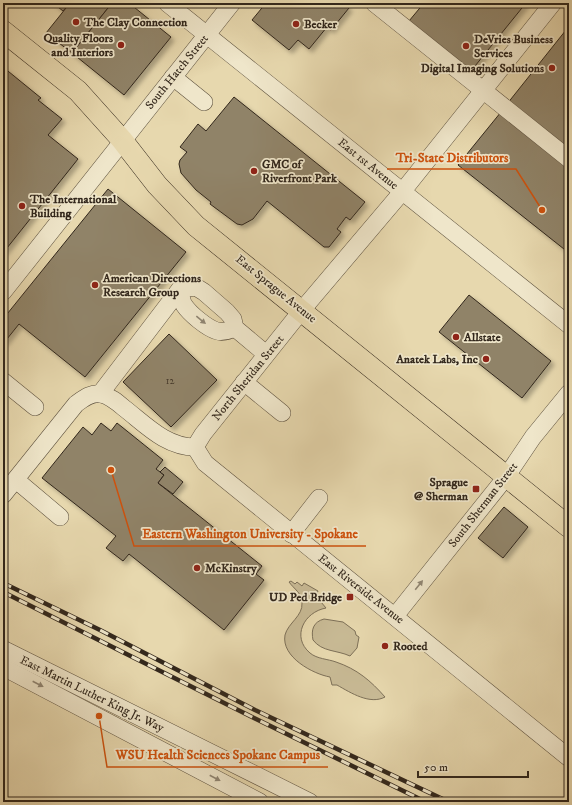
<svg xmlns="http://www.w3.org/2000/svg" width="572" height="805" font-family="'IM FELL DW Pica',serif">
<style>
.green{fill:#c8ba95;stroke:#7d7058}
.building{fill:#908368;stroke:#32271c;filter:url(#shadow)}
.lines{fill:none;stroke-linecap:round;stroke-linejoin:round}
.minor-casing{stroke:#5f5340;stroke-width:18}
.major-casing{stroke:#32271c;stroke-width:22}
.minor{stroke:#efe6ca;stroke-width:17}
.major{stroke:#e7d8ae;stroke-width:21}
.rail-casing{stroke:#32271c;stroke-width:4.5}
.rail{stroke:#efe6ca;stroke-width:3;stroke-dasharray:9;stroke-linecap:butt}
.oneway{fill:#908673}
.poi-dot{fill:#8f2418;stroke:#efe6ca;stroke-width:1.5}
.labels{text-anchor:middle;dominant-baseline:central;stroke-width:3.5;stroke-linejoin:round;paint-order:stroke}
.number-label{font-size:10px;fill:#4a3e2f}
.poi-label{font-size:12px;font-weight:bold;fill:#32271c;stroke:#efe6ca;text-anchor:start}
.street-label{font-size:12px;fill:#32271c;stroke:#efe6ca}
.leader{fill:none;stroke:#cd520e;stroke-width:1.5}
.callout-dot{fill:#cd520e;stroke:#efe6ca;stroke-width:1.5}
.callout-label{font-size:13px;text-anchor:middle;font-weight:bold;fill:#cd520e;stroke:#efe6ca;stroke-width:3.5;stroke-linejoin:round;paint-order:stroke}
</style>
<defs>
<filter id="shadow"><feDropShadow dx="3.5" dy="3.5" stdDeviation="2" flood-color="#0004"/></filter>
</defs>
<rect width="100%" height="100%" fill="#e7d8ae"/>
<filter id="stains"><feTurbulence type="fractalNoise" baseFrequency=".005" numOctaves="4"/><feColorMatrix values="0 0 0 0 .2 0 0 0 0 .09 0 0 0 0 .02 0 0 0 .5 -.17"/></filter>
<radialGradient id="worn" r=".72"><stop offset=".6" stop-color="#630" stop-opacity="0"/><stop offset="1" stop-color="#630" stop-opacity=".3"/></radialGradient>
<g class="green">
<path d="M291,581L295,584L297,582L302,586L304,583L318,591L316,596L326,608C304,612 291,637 310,653C317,659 328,659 336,662C357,669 371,681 385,697C370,705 351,693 337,685H332L330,677C313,674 281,657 285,635C288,623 303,616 302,603C302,593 294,589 289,582Z"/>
<path d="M324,619L343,622L355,631L356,635L359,637L357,648L350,656C337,650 322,652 313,640C311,630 313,622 324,619Z"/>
</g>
<g class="building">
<polygon points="53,3 70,3 63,11"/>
<polygon points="70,3 112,3 72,53 46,33"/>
<polygon points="112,3 129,3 171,37 124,95 72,53"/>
<polygon points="266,3 345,3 344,4 349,8 331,30 327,27 309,49 298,40 289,50 252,20"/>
<polygon points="424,3 526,3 471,71 409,21"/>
<polygon points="566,30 569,32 569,154 507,104"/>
<polygon points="3,67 41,98 38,100 62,119 48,135 78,159 3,253"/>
<polygon points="234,97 365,202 350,220 346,217 337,229 341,232 329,247 324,247 267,201 253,219 242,225 237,224 210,204 211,202 196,190 181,173 179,164 180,160 187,152 180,147 198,124 206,131"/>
<polygon points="501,112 569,166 569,253 458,165"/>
<polygon points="108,189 186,252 85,377 19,324 3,344 3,319"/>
<polygon points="469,295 551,361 522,398 439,332"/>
<polygon points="169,334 217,380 171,427 123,382"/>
<polygon points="101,423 111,431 117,423 163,460 156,469 164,475 158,483 262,566 256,574 264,580 224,630 129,554 123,561 106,548 116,536 42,478 83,427 92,435"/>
<polygon points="165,467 183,482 173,494 158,483 164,475 160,472"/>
<polygon points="504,507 528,527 503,558 478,538"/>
</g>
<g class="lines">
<defs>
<g id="minor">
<polyline points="167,3 569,325"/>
<polyline points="374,3 569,159"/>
<polyline points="173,77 204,102"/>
<path d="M180,289C181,294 181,300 184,305C190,314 207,328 217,331C224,333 229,330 235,328"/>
<polyline points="3,292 232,3"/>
<polyline points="3,381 35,407"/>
<polyline points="244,382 282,413"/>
<polyline points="100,394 180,289 196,287 204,292 227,312 233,319 235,328 266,354"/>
<polyline points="195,447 203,434 302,310 402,192 553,3"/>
<polyline points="195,447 205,463 569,758"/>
<polyline points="16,480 60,517"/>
<path d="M3,495L76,404C83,399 91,392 101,394C110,396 117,402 124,408C146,425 166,447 195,447"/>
<polyline points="291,534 319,498"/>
<polyline points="395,616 506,477 533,437 569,393"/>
<polyline points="3,649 310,802"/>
<polyline points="3,667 260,802"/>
</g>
<polyline id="major" points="3,31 78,91 122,140 157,185 196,226 569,527"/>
</defs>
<use href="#minor" class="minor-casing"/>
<use href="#major" class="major-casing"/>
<use href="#minor" class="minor"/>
<use href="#major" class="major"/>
<defs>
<g id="rail">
<polyline points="3,583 100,630 255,710 449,802"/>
<polyline points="3,592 252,717 426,802"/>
</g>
</defs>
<use href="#rail" class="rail-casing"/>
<use href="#rail" class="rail"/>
</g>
<defs><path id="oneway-solid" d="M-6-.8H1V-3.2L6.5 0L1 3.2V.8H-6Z"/></defs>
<g class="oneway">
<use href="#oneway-solid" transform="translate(201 320) rotate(39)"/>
<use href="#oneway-solid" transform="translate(419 585) rotate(-51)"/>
<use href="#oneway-solid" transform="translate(38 684) rotate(27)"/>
<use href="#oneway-solid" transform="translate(215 778) rotate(28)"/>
</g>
<g class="poi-dot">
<circle cx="76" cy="22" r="4"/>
<circle cx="296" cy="24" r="4"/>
<circle cx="121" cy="45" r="4"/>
<circle cx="466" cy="46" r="4"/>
<circle cx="552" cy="68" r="4"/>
<circle cx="254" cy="171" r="4"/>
<circle cx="22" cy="206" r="4"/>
<circle cx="95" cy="285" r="4"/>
<circle cx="456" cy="337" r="4"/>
<circle cx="486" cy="359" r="4"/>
<rect x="472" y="485" width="8" height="8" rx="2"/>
<circle cx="197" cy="568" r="4"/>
<rect x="346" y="593" width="8" height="8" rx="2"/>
<circle cx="385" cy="646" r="4"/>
</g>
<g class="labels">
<g class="number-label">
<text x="170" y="381">12</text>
</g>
<g class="poi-label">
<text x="84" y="22">The Clay Connection</text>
<text x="304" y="24">Becker</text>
<text x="113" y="38" text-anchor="end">Quality Floors<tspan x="113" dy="14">and Interiors</tspan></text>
<text x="474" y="39">DeVries Business<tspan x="474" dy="14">Services</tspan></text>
<text x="544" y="68" text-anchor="end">Digital Imaging Solutions</text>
<text x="262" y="164">GMC of<tspan x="262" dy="14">Riverfront Park</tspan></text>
<text x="30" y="199">The International<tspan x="30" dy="14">Building</tspan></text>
<text x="103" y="278">American Directions<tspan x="103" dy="14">Research Group</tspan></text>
<text x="464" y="337">Allstate</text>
<text x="478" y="359" text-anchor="end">Anatek Labs, Inc</text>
<text x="468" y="482" text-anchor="end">Sprague<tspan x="468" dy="14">@ Sherman</tspan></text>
<text x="205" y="568">McKinstry</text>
<text x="342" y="597" text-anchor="end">UD Ped Bridge</text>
<text x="393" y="646">Rooted</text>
</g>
<g class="street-label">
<text transform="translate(177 72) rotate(-51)">South Hatch Street</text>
<text transform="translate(368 164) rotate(39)">East 1st Avenue</text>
<text transform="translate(276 289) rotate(39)">East Sprague Avenue</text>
<text transform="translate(248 378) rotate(-51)">North Sheridan Street</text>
<text transform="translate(483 505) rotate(-52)">South Sherman Street</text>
<text transform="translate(361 589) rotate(38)">East Riverside Avenue</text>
<text transform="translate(92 694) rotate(26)">East Martin Luther King Jr. Way</text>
</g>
</g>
<path class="leader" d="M542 210L516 169H387M111 470L134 546H366M99 716L107 767H328"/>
<g class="callout-dot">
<circle cx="542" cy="210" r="4"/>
<circle cx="111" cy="470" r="4"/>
<circle cx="99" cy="716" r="4"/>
</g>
<g class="callout-label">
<text x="452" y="162">Tri-State Distributors</text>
<text x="250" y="538">Eastern Washington University - Spokane</text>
<text x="218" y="759">WSU Health Sciences Spokane Campus</text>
</g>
<rect width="572" height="805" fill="none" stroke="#e7d8ae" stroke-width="16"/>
<rect x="4" y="4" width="564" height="797" fill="none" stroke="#32271c" stroke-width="2"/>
<rect x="8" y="8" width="556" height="789" fill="none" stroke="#32271c"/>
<path d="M418 771v6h110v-6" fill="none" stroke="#32271c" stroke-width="2"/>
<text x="424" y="771" font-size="12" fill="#32271c" stroke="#efe6ca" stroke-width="3" paint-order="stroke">50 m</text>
<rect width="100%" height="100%" filter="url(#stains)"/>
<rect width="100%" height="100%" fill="url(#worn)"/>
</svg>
